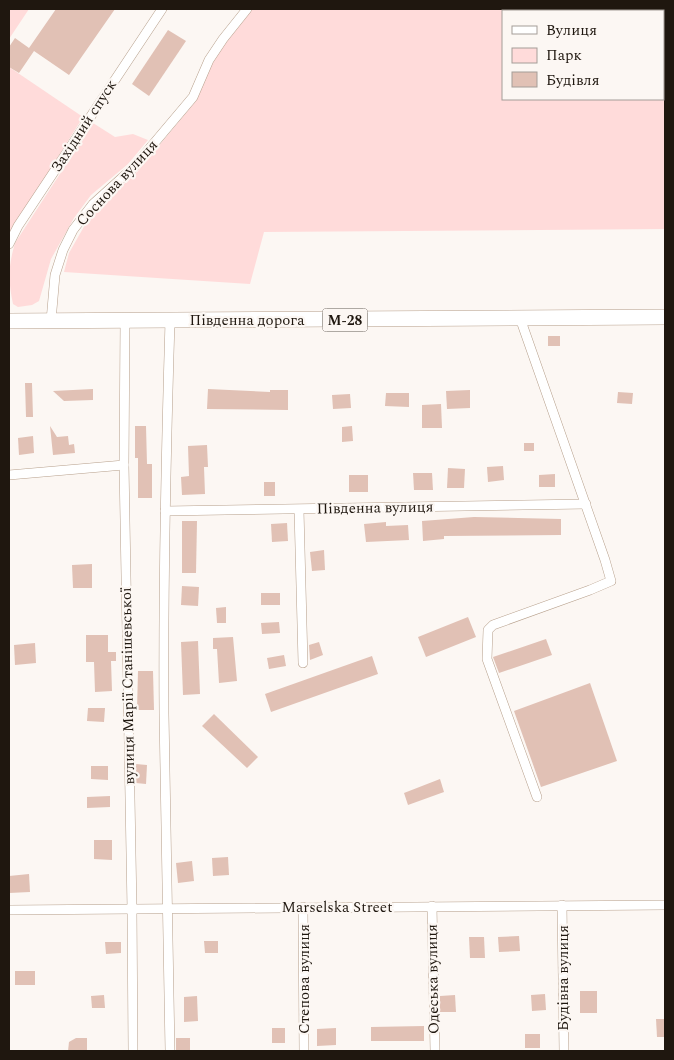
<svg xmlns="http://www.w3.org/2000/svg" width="674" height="1060" font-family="Spectral,serif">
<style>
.green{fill:#ffdbda;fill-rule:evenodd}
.building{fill:#e1c1b5}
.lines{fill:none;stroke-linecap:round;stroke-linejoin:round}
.minor-casing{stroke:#b7a08c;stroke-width:10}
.trunk-casing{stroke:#b7a08c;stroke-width:16}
.minor{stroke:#fff;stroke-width:9}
.trunk{stroke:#fff;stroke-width:15}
.labels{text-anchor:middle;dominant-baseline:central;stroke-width:4.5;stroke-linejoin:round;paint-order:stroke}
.shield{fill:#fcf7f3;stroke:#615a53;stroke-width:1}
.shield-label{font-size:14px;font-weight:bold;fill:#1f170f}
.street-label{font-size:15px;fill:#1f170f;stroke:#fcf7f3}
</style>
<rect width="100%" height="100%" fill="#fcf7f3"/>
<g class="green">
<polygon points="9,9 29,9 9,39"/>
<path d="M248,9H665V229L264,232L250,284L64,272L69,253L90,216L138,171L195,102L220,46ZM503,11H663V99H503Z"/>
<polygon points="9,67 83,117 9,235"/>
<path d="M93,123L115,137L133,134L148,140L128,164L91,195L74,218L51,259L39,301L32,305L18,307L13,304C8,279 8,268 15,243Z"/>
</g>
<g class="building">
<polygon points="56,9 115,9 69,75 34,51 19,73 9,67 9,47 15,38 29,48"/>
<polygon points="168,30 186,41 149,96 132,84"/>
<rect x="548" y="336" width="12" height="10"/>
<polygon points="25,383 32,383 33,417 26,417"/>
<polygon points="93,389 93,400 64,401 53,391"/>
<polygon points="208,389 270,392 270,390 288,390 288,410 207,409"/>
<polygon points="470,390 470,408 447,409 446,391"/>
<polygon points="618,392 633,393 632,404 617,403"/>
<polygon points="386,393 409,393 409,407 385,406"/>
<polygon points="350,394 351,408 333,409 332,395"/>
<polygon points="441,404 442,428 422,428 422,405"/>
<polygon points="50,426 57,437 68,436 69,445 74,444 75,453 53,455"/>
<polygon points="135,426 146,426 147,464 152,464 152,498 138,498 138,458 135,458"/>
<polygon points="352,426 353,441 342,442 342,427"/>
<polygon points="33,436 34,453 19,455 18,438"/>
<rect x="524" y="443" width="10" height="8"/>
<polygon points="207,445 208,467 204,467 205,494 182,495 181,477 189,476 188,446"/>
<polygon points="503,466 504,480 488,482 487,467"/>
<polygon points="448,468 465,469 464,488 447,488"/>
<polygon points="413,473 432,473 433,490 414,490"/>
<polygon points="555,474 555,487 539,487 539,475"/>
<rect x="349" y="475" width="19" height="17"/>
<rect x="264" y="482" width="11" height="14"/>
<polygon points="474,517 561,519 561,535 444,536 444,539 423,541 422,521"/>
<polygon points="182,521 197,521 196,573 182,573"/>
<polygon points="386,522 386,526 408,525 409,540 366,542 364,524"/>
<polygon points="287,523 288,541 272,542 271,524"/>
<polygon points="324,550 325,570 312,571 310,552"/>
<polygon points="92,564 92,588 73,588 72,565"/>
<polygon points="182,586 199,587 198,606 181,605"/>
<rect x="261" y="593" width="19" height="12"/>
<polygon points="226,607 226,623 217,623 216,608"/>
<polygon points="468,617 476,637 426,657 418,637"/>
<polygon points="279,622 280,633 262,634 261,623"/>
<polygon points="86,635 108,635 108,652 116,652 116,661 111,661 112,691 95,692 94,662 86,662"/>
<polygon points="233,637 237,681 219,683 217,649 213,649 213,638"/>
<polygon points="546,639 552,655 499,673 493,657"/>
<polygon points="198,641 200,694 183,695 181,642"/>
<polygon points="319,642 323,655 310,660 309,645"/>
<polygon points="35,643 36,663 15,665 14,645"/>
<polygon points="284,655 286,666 269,669 267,658"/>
<polygon points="372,656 378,674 271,712 265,694"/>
<polygon points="138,671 153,671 154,710 137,710"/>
<polygon points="590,683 617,761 541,787 514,711"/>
<polygon points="88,708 105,708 104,722 87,721"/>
<polygon points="214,714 258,757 247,768 202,726"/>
<polygon points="136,764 147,765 146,784 136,783"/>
<polygon points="91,766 108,766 108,780 91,779"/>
<polygon points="440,779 444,792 408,805 404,793"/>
<polygon points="110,796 110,807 87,808 87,797"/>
<polygon points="94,840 112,840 112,860 94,859"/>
<polygon points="228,857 229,875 213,876 212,858"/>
<polygon points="192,861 194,881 178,883 176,863"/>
<polygon points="29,874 30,892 9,893 9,876"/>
<polygon points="519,936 520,951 499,952 498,937"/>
<polygon points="469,937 484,937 485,958 470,958"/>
<polygon points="204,941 218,941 218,953 205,953"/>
<polygon points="105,942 121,942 121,953 106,954"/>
<rect x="15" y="971" width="20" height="14"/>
<rect x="580" y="991" width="17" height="22"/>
<polygon points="545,994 546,1010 532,1011 531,995"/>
<polygon points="104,995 105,1008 92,1008 91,996"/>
<polygon points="455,995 456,1012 440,1012 440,996"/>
<polygon points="197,996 198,1021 184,1022 184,997"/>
<polygon points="656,1019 665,1019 665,1037 657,1037"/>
<polygon points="424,1026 424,1041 371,1041 371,1027"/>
<rect x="272" y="1028" width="13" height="15"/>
<polygon points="336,1028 336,1045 317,1046 317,1029"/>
<rect x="525" y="1034" width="15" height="14"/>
<polygon points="76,1038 87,1038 87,1051 68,1051 69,1042"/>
<rect x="176" y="1038" width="14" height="12"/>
</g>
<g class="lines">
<defs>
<g id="minor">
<polyline points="9,244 18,226 162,9"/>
<polyline points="520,318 605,560 611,581 590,590 493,625 488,630 487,659 537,797"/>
<polyline points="51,321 55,275 63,250 73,230 93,204 134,167 193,97 209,60 223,39 247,9"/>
<polyline points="125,321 124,465 132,909 133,1051"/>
<path d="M170,321C166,452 163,583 164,714C165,827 169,939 170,1051"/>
<polyline points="9,475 124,465"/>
<polyline points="299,510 303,663"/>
<polyline points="165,511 586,504"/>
<polyline points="562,905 564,1051"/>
<polyline points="432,906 435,1051"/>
<polyline points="303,907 304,1051"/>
<polyline points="9,910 665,905"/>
</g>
<polyline id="trunk" points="9,321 665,317"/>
</defs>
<use href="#minor" class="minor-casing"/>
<use href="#trunk" class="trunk-casing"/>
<use href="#minor" class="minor"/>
<use href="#trunk" class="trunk"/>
</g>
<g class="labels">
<rect class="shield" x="322.5" y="308.5" width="45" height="23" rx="4"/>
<g class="shield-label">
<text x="345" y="320">М-28</text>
</g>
<g class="street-label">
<text transform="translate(84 126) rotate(-57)">Західний спуск</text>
<text transform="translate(117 183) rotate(-47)">Соснова вулиця</text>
<text x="247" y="320">Південна дорога</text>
<text transform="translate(375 508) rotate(-1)">Південна вулиця</text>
<text transform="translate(128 686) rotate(-91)">вулиця Марії Станішевської</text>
<text x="337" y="907">Marselska Street</text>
<text transform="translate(563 978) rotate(-90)">Будівна вулиця</text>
<text transform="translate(304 979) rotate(-90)">Степова вулиця</text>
<text transform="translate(433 979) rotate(-91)">Одеська вулиця</text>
</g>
</g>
<rect width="674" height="1060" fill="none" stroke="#1f170f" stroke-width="20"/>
<rect x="502" y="10" width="162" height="90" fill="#fcf7f3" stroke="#a49d98"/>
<rect x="512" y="26" width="25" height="8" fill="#ffffff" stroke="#a49d98"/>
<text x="546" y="35" font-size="15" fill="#1f170f">Вулиця</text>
<rect x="512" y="48" width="25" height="15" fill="#ffdbda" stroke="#a49d98"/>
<text x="546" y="60" font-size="15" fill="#1f170f">Парк</text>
<rect x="512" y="72" width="25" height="15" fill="#e1c1b5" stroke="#a49d98"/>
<text x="546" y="85" font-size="15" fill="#1f170f">Будівля</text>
</svg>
